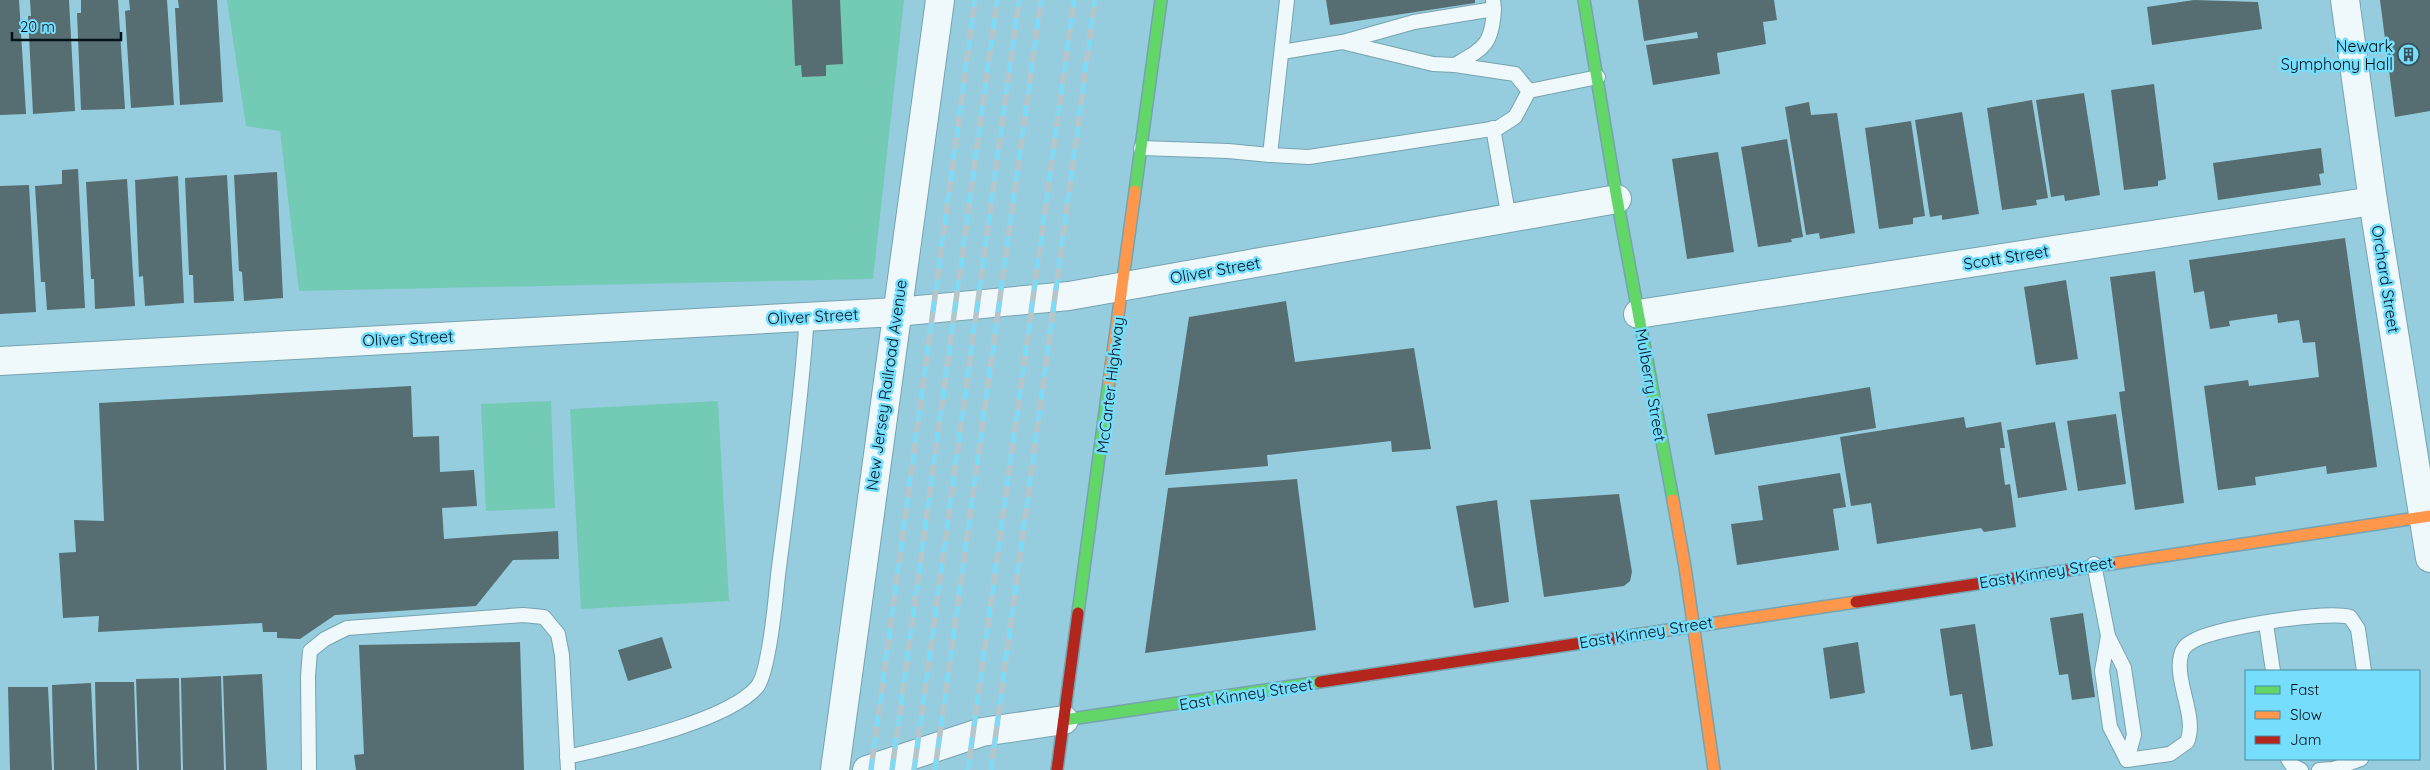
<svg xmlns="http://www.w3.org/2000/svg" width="2430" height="770" font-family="Quicksand,sans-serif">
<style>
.green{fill:#73cab5}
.building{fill:#566e71}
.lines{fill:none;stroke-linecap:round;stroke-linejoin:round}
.lane-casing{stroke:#76a3b0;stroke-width:16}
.street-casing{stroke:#76a3b0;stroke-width:30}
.fast-casing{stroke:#76a3b0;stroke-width:14}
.slow-casing{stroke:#76a3b0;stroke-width:14}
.jam-casing{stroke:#76a3b0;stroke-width:14}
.lane{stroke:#eff8fa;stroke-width:14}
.street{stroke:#eff8fa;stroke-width:28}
.fast{stroke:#63d668;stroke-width:11}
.slow{stroke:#ff974d;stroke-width:11}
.jam{stroke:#b3261e;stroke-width:11}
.rail-casing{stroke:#b5c5ca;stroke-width:5.5}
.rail{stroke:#77ddfd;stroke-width:4;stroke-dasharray:11;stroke-linecap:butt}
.labels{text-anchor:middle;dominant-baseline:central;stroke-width:5;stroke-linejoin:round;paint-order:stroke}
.poi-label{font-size:16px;fill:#001218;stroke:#77ddfd;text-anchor:end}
.street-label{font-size:16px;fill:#001218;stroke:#77ddfd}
</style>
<rect width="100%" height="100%" fill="#96cdde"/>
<g class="green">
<polygon points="227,0 904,0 873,279 299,291 280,131 246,126"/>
<polygon points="551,401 555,508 486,511 481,404"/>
<polygon points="718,401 729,601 581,609 570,409"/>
</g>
<g class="building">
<polygon points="0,0 19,0 26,114 0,115"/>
<polygon points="30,0 69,0 75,111 33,114 28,16 31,16"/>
<polygon points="81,0 118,0 125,109 81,110 77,13 81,13"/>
<polygon points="129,0 167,0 174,105 131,108 125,11 130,10"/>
<polygon points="178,0 217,0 223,102 180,105 175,8 179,8"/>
<polygon points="792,0 840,0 843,64 826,65 826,76 802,77 801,65 795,66"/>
<polygon points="1326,0 1475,0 1475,3 1330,25"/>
<polygon points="1638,0 1774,0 1777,20 1763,22 1766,44 1717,53 1720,74 1653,85 1646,45 1698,38 1697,32 1644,41"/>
<polygon points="2194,0 2258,2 2262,29 2152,45 2147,7"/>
<polygon points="2380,0 2430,0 2430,111 2395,117"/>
<polygon points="2154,84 2166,179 2158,181 2158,186 2124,190 2111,90"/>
<polygon points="2084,93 2100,195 2065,201 2064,195 2051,197 2036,100"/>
<polygon points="2032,100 2048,198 2036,200 2037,205 2002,210 1987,108"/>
<polygon points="1809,102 1811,115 1837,113 1855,233 1820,239 1819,233 1806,235 1785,107"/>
<polygon points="1962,112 1979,214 1942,220 1942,215 1930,217 1915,120"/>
<polygon points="1911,121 1925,216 1913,218 1913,224 1879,229 1865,128"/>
<polygon points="1787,139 1803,237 1791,239 1792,242 1758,247 1741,147"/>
<polygon points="2321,148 2324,173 2319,174 2321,185 2218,200 2213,163"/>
<polygon points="1718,152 1734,252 1687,259 1672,159"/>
<polygon points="78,169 85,308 47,310 45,282 41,282 35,186 62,184 62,170"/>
<polygon points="277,172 283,298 244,301 242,272 239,271 234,175"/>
<polygon points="227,175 234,301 194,303 193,275 189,275 185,178"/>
<polygon points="178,176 184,303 145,306 143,276 139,277 135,180"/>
<polygon points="127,179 135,306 95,309 94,279 91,279 86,182"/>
<polygon points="29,185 36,312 0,314 0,186"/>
<polygon points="2345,238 2377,467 2327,474 2326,466 2255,477 2256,485 2218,490 2204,386 2248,380 2249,386 2319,377 2315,342 2303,343 2299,320 2278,323 2277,314 2229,321 2230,326 2210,329 2204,291 2194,293 2189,260"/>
<polygon points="2155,271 2184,503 2135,510 2119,392 2125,391 2110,277"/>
<polygon points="2066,280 2078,359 2036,365 2024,287"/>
<polygon points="1286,301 1295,362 1414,348 1431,449 1392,452 1391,441 1267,455 1268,466 1165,475 1189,317"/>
<polygon points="411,386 413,437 439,436 440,472 474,470 477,506 442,508 444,539 558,531 559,559 513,560 476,606 335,615 300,639 277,638 277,632 263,632 262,623 98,632 99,616 63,618 59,553 76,552 74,520 104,521 99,403"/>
<polygon points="1870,387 1876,428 1715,455 1707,414"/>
<polygon points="2116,414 2126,484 2078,491 2067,421"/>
<polygon points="1964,417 1966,428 2001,422 2005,448 2000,448 2005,485 2010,484 2016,527 1984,532 1981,528 1877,544 1871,503 1851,506 1840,437"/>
<polygon points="2055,422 2067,490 2018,498 2007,430"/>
<polygon points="1840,473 1846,507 1833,509 1839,550 1737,565 1731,524 1763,520 1758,486"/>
<polygon points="1297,479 1316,630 1145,653 1168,488"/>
<polygon points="1619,494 1632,572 1630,581 1624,586 1544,597 1530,500"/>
<polygon points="1497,500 1509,602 1474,608 1456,506"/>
<polygon points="2083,613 2095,697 2072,700 2068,674 2059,675 2050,618"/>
<polygon points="1975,624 1993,746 1971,750 1962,694 1950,696 1940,629"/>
<polygon points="662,637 672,668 628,681 618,650"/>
<polygon points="520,642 524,770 356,770 354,755 364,754 359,645"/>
<polygon points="1858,642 1865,693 1830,699 1823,648"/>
<polygon points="262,674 267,770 226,770 223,676"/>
<polygon points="221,676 224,770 183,770 181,678"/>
<polygon points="179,678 181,770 139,770 136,679"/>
<polygon points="95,682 134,682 137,770 97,770"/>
<polygon points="91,683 95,770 54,770 52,685"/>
<polygon points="8,687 48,687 52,770 10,770"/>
</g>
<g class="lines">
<defs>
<g id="lane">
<polyline points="1287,0 1270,155 1309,157 1498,128 1515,117 1529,91 1598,77"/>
<polyline points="1343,42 1414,22 1494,9 1493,0"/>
<polyline points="1282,52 1342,42 1433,64 1455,65 1515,74 1529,91"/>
<path d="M1455,65C1484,48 1492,45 1494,9"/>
<polyline points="1493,128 1509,219"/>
<polyline points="1141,148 1228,151 1270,155"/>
<polyline points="2094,564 2108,636 2124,668 2134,735 2127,760"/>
<polyline points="2266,624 2273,671"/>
<polyline points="2108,636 2102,671 2110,727 2127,760"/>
<path d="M567,757C614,746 727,722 757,687C769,673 776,596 778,575C789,489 801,402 807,315"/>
<polyline points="2288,759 2292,765 2301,770"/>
<path d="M2127,760L2170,754L2187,742C2198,718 2174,681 2181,655C2182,649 2187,644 2193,641C2216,628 2325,610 2350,617L2358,629L2364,671"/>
<polyline points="309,770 308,676 310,651 325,639 347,628 523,615 544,617 558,634 562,655 568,770"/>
<polyline points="2319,770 2333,769 2361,759"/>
</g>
<g id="street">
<polyline points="2345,0 2373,201 2430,558"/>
<polyline points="1638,314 2373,201"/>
<polyline points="0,361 896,312 1069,296 1617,199"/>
<polyline points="835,770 940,0"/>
<polyline points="867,770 982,732 1064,720"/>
</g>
<g id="fast">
<polyline points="1584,0 1617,199 1673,500"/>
<polyline points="1135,191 1161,0"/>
<polyline points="1078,613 1109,382"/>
<polyline points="1064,720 1320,682"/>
</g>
<g id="slow">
<polyline points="1109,382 1135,191"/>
<polyline points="1673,500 1685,567 1714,770"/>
<polyline points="2110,564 2430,516"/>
<polyline points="1622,637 1856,602"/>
</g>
<g id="jam">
<polyline points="1856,602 2110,564"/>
<polyline points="1320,682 1622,637"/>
<polyline points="1057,770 1078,613"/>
</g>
</defs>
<use href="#lane" class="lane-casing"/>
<use href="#street" class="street-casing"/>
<use href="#fast" class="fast-casing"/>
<use href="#slow" class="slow-casing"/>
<use href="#jam" class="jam-casing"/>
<use href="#lane" class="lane"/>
<use href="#street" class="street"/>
<use href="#fast" class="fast"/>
<use href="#slow" class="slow"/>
<use href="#jam" class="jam"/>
<defs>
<g id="rail">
<polyline points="871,770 975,0"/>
<polyline points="892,770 997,0"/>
<polyline points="914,770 1019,0"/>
<polyline points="935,770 1041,0"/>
<polyline points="968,770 1074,0"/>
<polyline points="991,770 1095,0"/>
</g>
</defs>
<use href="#rail" class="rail-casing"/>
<use href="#rail" class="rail"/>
</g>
<defs>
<symbol id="building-ring" viewBox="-11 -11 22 22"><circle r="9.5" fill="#77ddfd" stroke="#34535d" stroke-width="1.5"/><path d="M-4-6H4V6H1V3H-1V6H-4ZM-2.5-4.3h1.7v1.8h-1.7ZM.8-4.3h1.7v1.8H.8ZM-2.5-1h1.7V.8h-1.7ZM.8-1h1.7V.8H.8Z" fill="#34535d"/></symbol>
</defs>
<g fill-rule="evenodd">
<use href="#building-ring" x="2396" y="42" width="25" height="25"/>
</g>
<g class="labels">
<g class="poi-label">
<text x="2393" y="46">Newark<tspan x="2393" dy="18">Symphony Hall</tspan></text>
</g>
<g class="street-label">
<text transform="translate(2006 257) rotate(-9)">Scott Street</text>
<text transform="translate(1215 270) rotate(-10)">Oliver Street</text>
<text transform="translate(2386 279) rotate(81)">Orchard Street</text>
<text transform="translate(813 316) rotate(-3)">Oliver Street</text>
<text transform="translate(408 338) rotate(-3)">Oliver Street</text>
<text transform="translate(886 385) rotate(-82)">New Jersey Railroad Avenue</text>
<text transform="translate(1110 385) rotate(-83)">McCarter Highway</text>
<text transform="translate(1651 385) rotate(80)">Mulberry Street</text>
<text transform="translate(2046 572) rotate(-9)">East Kinney Street</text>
<text transform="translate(1646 632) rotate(-9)">East Kinney Street</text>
<text transform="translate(1246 694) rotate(-9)">East Kinney Street</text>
</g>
</g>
<rect x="2245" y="670" width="175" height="90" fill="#77ddfd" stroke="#478ca1"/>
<rect x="2255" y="686" width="25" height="8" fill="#63d668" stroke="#478ca1"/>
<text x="2290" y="695" font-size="15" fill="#001218">Fast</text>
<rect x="2255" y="711" width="25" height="8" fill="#ff974d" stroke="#478ca1"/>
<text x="2290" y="720" font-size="15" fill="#001218">Slow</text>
<rect x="2255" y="736" width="25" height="8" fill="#b3261e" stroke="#478ca1"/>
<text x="2290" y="745" font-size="15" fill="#001218">Jam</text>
<path d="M12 32v8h109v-8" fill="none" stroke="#001218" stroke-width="2.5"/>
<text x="20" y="32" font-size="15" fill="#001218" stroke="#77ddfd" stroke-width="4" paint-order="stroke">20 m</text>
</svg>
